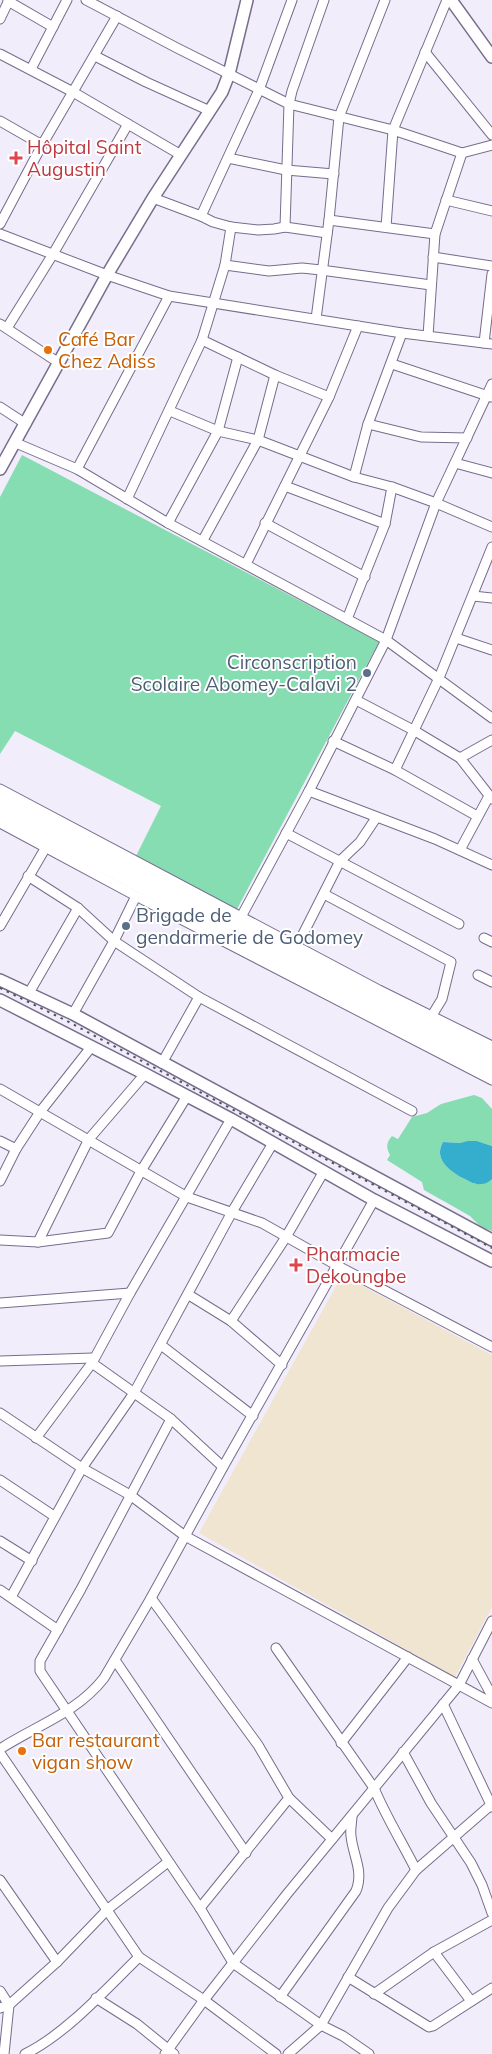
<svg xmlns="http://www.w3.org/2000/svg" width="492" height="2054" font-family="Mulish,sans-serif">
<style>
.industrial{fill:#f0e5d0}
.green{fill:#86ddb1}
.water{fill:#35adcd}
.lines{fill:none;stroke-linecap:round;stroke-linejoin:round}
.minor-casing{stroke:#776d8c;stroke-width:11}
.major-casing{stroke:#776d8c;stroke-width:14}
.highway-casing{stroke:#776d8c;stroke-width:16}
.minor{stroke:#fff;stroke-width:9}
.major{stroke:#fff;stroke-width:11}
.highway{stroke:#fff;stroke-width:14}
.rail{stroke:#56525e;stroke-width:2;stroke-dasharray:2.5 5;stroke-linecap:butt}
.health-dot{fill:#e0444e;stroke:#fff;stroke-width:2}
.food-dot{fill:#e8710a;stroke:#fff;stroke-width:2}
.service-dot{fill:#5c6f8a;stroke:#fff;stroke-width:2}
.labels{text-anchor:middle;dominant-baseline:central;stroke-width:4;stroke-linejoin:round;paint-order:stroke}
.health-label{font-size:19px;fill:#be3a42;stroke:#fff;text-anchor:start}
.food-label{font-size:19px;fill:#c56008;stroke:#fff;text-anchor:start}
.service-label{font-size:19px;fill:#4e5e75;stroke:#fff;text-anchor:end}
</style>
<rect width="100%" height="100%" fill="#f1edfb"/>
<polygon class="industrial" points="344,1276 492,1355 492,1607 455,1677 199,1533 340,1279"/>
<g class="green">
<polygon points="22,455 379,642 237,909 136,856 161,806 15,731 0,754 0,497"/>
<path d="M474,1095L482,1098L492,1109V1146L477,1141L460,1143L443,1142C430,1163 460,1176 475,1184L492,1179V1231L481,1227L470,1216L424,1190L422,1182L387,1160L390,1155C386,1147 386,1143 392,1136L398,1139L412,1117L427,1113L441,1104Z"/>
</g>
<path class="water" d="M468,1141H477L492,1146V1179C489,1182 485,1184 481,1184C474,1185 469,1181 463,1178C450,1171 433,1159 443,1142L460,1143Z"/>
<g class="lines">
<defs>
<g id="minor">
<polyline points="86,0 177,48 289,104 393,130 462,153 492,145"/>
<polyline points="8,1 53,27"/>
<polyline points="0,19 9,0"/>
<polyline points="425,52 492,135"/>
<polyline points="0,54 73,92 181,155"/>
<polyline points="95,56 146,82 210,111"/>
<polyline points="31,69 67,0"/>
<polyline points="0,121 42,145"/>
<polyline points="228,158 286,170 334,174"/>
<polyline points="153,198 201,216 213,222 231,227 258,230 274,229 285,227 327,233"/>
<polyline points="446,200 492,211"/>
<polyline points="201,216 259,90 292,0"/>
<polyline points="329,220 435,234"/>
<polyline points="0,224 42,145 117,16"/>
<polyline points="285,227 289,104 292,91 324,0"/>
<polyline points="386,227 393,130 447,0"/>
<polyline points="0,234 107,275 169,296 402,333 492,344"/>
<polyline points="433,257 492,266"/>
<polyline points="225,265 269,271 302,268 321,270 431,285"/>
<polyline points="316,319 329,220 339,117 385,0"/>
<polyline points="0,324 59,363"/>
<polyline points="7,328 53,254 128,124"/>
<polyline points="428,336 435,234 462,153"/>
<polyline points="202,340 275,375 329,397"/>
<polyline points="484,343 492,274"/>
<polyline points="392,364 491,397"/>
<polyline points="0,407 26,424"/>
<polyline points="170,411 218,431 258,440 354,477 392,487 436,503 492,527"/>
<polyline points="368,424 421,437 467,438"/>
<polyline points="16,443 77,469 168,523 386,640 492,718"/>
<polyline points="455,463 492,473"/>
<polyline points="77,469 169,296"/>
<polyline points="354,477 368,424 402,333"/>
<polyline points="285,486 385,524"/>
<polyline points="127,499 202,340 225,265 231,227"/>
<polyline points="168,523 218,431 238,357"/>
<polyline points="265,523 365,577"/>
<polyline points="203,540 258,440 275,375"/>
<polyline points="246,564 329,397 358,326"/>
<polyline points="473,596 492,598"/>
<polyline points="347,619 385,524 392,487"/>
<polyline points="456,638 492,650"/>
<polyline points="356,700 415,731 460,758 492,799"/>
<polyline points="333,741 395,770 477,816"/>
<polyline points="460,758 492,740"/>
<polyline points="395,770 439,678 492,547"/>
<polyline points="0,789 379,990 492,1046"/>
<polyline points="309,791 435,839 492,865"/>
<polyline points="0,823 136,896 492,1080"/>
<polyline points="286,833 459,924"/>
<polyline points="460,850 489,796"/>
<polyline points="28,876 78,908 114,941 199,997 412,1111"/>
<polyline points="324,894 451,962 442,999 431,1017"/>
<polyline points="241,917 309,791 386,640 436,503 492,384"/>
<polyline points="0,926 46,847"/>
<polyline points="484,938 492,942"/>
<polyline points="297,946 340,861 360,842 376,818"/>
<polyline points="478,975 492,982"/>
<polyline points="29,993 78,908"/>
<polyline points="73,1014 114,941 136,896"/>
<polyline points="162,1063 199,997"/>
<polyline points="0,1089 187,1197 262,1223 338,1266 492,1347"/>
<polyline points="0,1141 16,1149"/>
<polyline points="0,1181 16,1149 40,1112 92,1046"/>
<polyline points="0,1240 38,1242 108,1233 141,1171 187,1096"/>
<polyline points="38,1242 89,1139 145,1074"/>
<polyline points="189,1295 231,1321 282,1365"/>
<polyline points="0,1303 130,1293"/>
<polyline points="231,1321 286,1237 324,1171"/>
<polyline points="161,1345 253,1416"/>
<polyline points="0,1361 93,1358"/>
<polyline points="92,1363 171,1419 223,1467"/>
<polyline points="0,1413 82,1468 130,1495 185,1536 492,1703"/>
<polyline points="171,1419 81,1589 40,1661 40,1671 200,1908 233,1963 321,2025 343,2036 369,2054"/>
<polyline points="36,1438 92,1363 130,1293 231,1119"/>
<polyline points="0,1480 54,1516"/>
<polyline points="0,1541 32,1561"/>
<polyline points="0,1590 58,1630"/>
<polyline points="11,1597 82,1468 134,1393 232,1212 273,1143"/>
<polyline points="151,1598 258,1745 289,1798 200,1908"/>
<path d="M276,1648L374,1788C386,1817 402,1842 416,1870"/>
<polyline points="472,1659 492,1696"/>
<polyline points="115,1660 246,1853"/>
<polyline points="443,1704 492,1807"/>
<polyline points="341,1743 408,1657"/>
<path d="M0,1749C35,1726 77,1713 104,1678L151,1598L223,1467L374,1200"/>
<polyline points="403,1752 431,1803 471,1863 482,1885 492,1913"/>
<polyline points="0,1753 139,1957 204,2000 276,2054"/>
<polyline points="289,1798 332,1839"/>
<polyline points="0,1880 57,1962"/>
<polyline points="434,1952 471,2001"/>
<polyline points="348,1977 429,2027 433,2026 492,1988"/>
<polyline points="0,1991 9,2005 4,2054"/>
<polyline points="374,1994 434,1952 492,1920"/>
<path d="M280,1997L356,1891C364,1871 353,1856 351,1836C350,1829 352,1822 352,1816"/>
<polyline points="96,1998 137,2024 174,2054"/>
<polyline points="0,2008 9,2005 57,1962 108,1909 168,1862"/>
<path d="M25,2054C66,2034 106,1989 139,1957"/>
<polyline points="165,2054 204,2000 287,1894 459,1685 492,1621"/>
<polyline points="288,2054 321,2025 388,1908 416,1870 492,1804"/>
</g>
<g id="major">
<polyline points="451,0 492,57"/>
<polyline points="0,469 107,275 153,198 222,92 229,74 247,0"/>
<polyline points="0,980 73,1014 492,1240"/>
<polyline points="0,1000 145,1074 231,1119 374,1200 492,1261"/>
</g>
<g id="highway">
<polyline points="0,800 492,1057"/>
<polyline points="0,811 369,1007 492,1069"/>
</g>
</defs>
<use href="#minor" class="minor-casing"/>
<use href="#major" class="major-casing"/>
<use href="#highway" class="highway-casing"/>
<use href="#minor" class="minor"/>
<use href="#major" class="major"/>
<use href="#highway" class="highway"/>
<polyline class="rail" points="0,988 65,1020 492,1248"/>
</g>
<g class="health-dot">
<path d="M13.5 150.5h5v5h5v5h-5v5h-5v-5h-5v-5h5z"/>
<path d="M293.5 1257.5h5v5h5v5h-5v5h-5v-5h-5v-5h5z"/>
</g>
<g class="food-dot">
<circle cx="48" cy="350" r="5"/>
<circle cx="22" cy="1751" r="5"/>
</g>
<g class="service-dot">
<circle cx="367" cy="673" r="5"/>
<circle cx="126" cy="926" r="5"/>
</g>
<g class="labels">
<g class="health-label">
<text x="27" y="147">Hôpital Saint<tspan x="27" dy="22">Augustin</tspan></text>
<text x="306" y="1254">Pharmacie<tspan x="306" dy="22">Dekoungbe</tspan></text>
</g>
<g class="food-label">
<text x="58" y="339">Café Bar<tspan x="58" dy="22">Chez Adiss</tspan></text>
<text x="32" y="1740">Bar restaurant<tspan x="32" dy="22">vigan show</tspan></text>
</g>
<g class="service-label">
<text x="357" y="662">Circonscription<tspan x="357" dy="22">Scolaire Abomey-Calavi 2</tspan></text>
<text x="136" y="915" text-anchor="start">Brigade de<tspan x="136" dy="22">gendarmerie de Godomey</tspan></text>
</g>
</g>
</svg>
